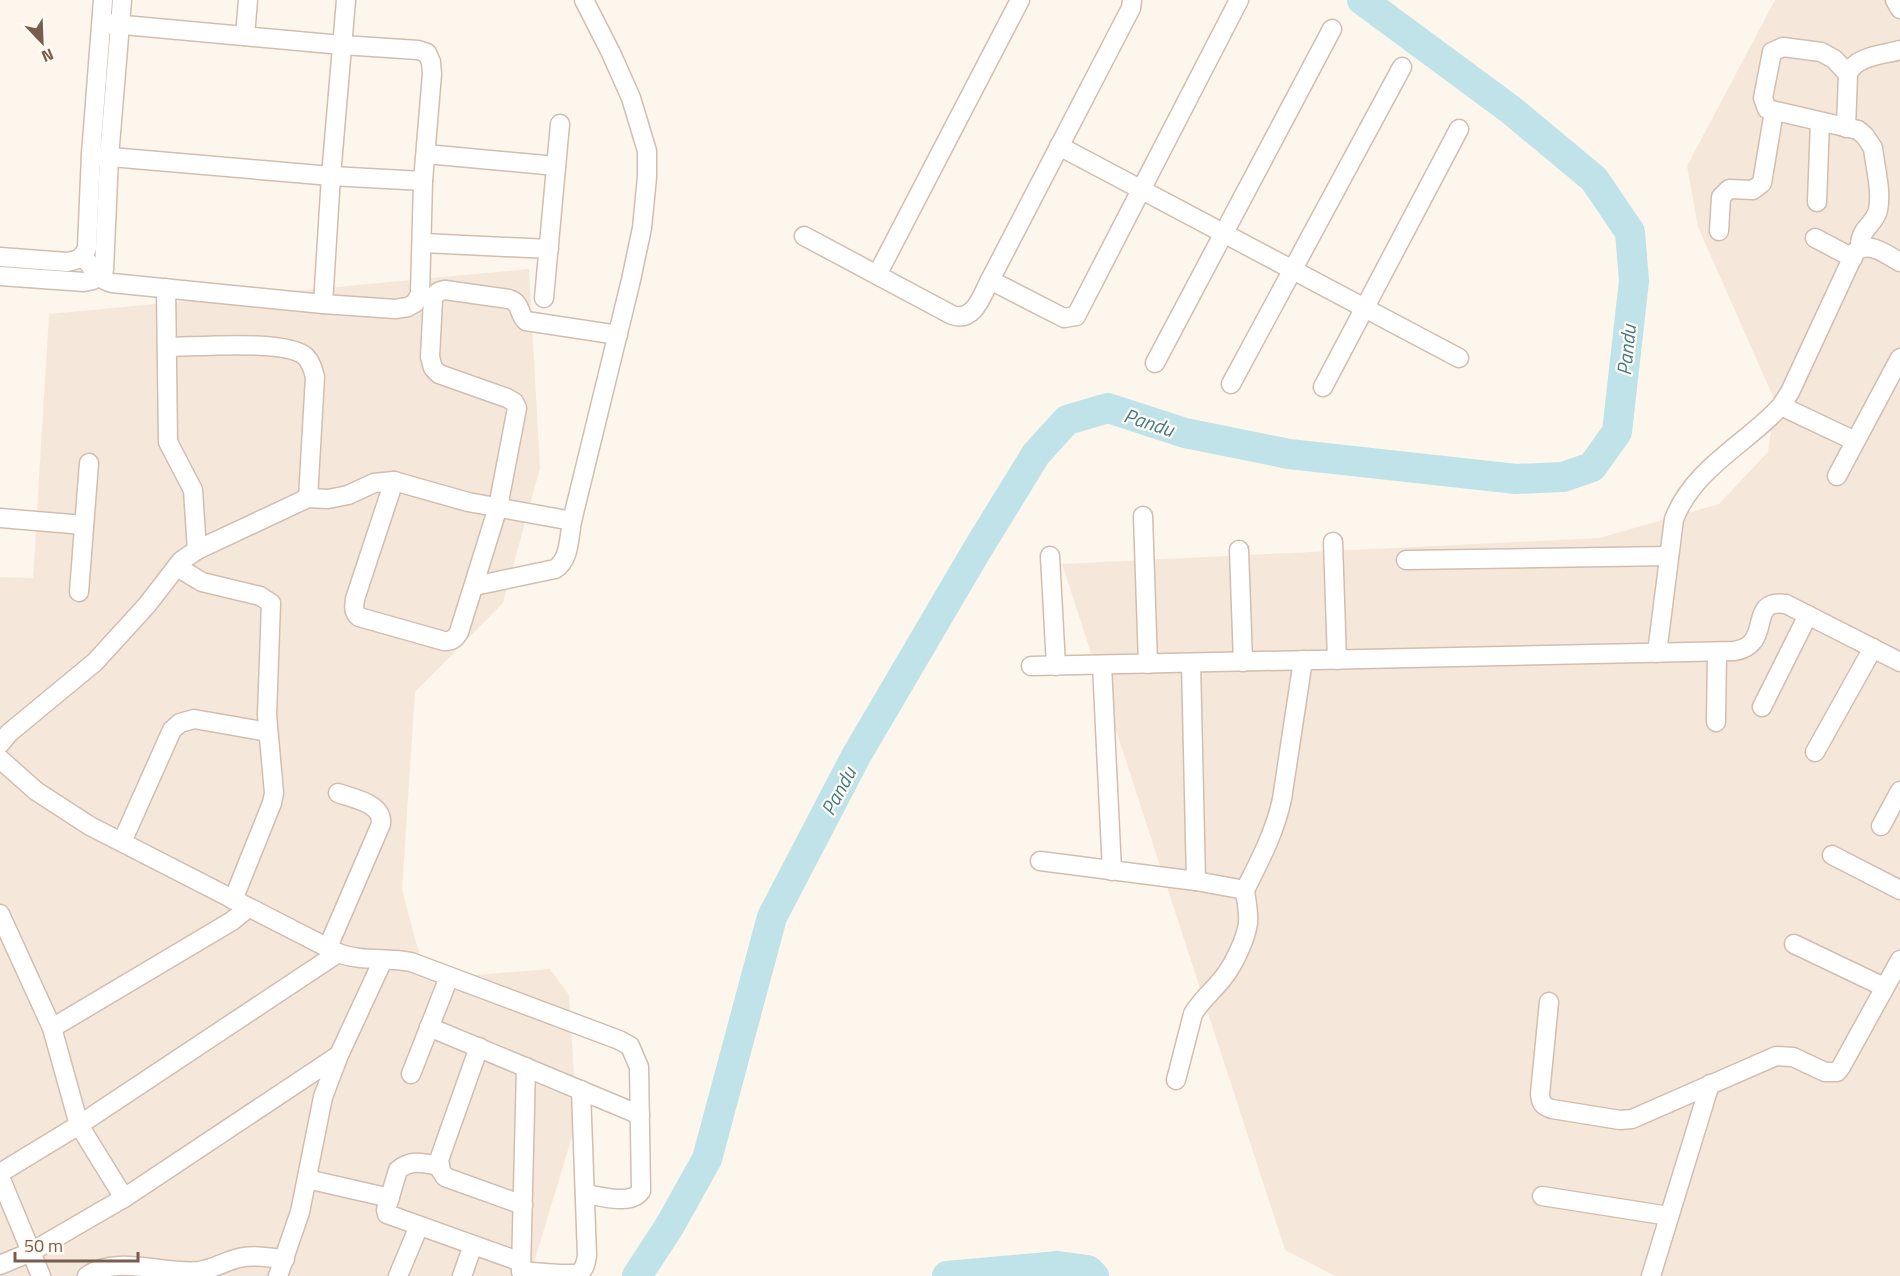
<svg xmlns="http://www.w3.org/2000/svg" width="1900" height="1276" font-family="'Titillium Web',sans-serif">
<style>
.residential{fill:#f5e8da}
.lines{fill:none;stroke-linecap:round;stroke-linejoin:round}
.river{stroke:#bfe3e8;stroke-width:30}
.minor-casing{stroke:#d1beb0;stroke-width:21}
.minor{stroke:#fff;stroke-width:18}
.labels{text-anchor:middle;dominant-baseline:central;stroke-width:4.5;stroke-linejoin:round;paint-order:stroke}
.water-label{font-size:20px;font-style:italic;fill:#437c86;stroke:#fffaf3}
</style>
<rect width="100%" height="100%" fill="#fdf6ec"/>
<g class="residential">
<polygon points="1775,0 1900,0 1900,1276 1335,1276 1285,1250 1062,564 1599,538 1719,504 1768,452 1775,401 1698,227 1687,166"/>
<polygon points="529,269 540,468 503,603 415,692 402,890 426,979 550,969 569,995 577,1120 530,1276 0,1276 0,577 33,578 49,314"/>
</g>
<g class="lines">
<g class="river">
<polyline points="637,1276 669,1227 707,1159 772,917 856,756 977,550 1036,454 1067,420 1108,408 1185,433 1289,454 1516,479 1563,477 1592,467 1617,432 1634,281 1630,232 1594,179 1511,110 1362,0"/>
<polyline points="947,1276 1058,1266 1088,1270 1094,1276"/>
</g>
<defs>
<g id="minor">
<polyline points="1895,0 1900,9"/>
<polyline points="245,36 248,0"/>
<path d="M1848,74L1834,59L1821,52L1783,47L1772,52L1763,98L1767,109L1858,130L1865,136L1873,148C1875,167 1882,191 1878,210C1874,226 1859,228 1860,248"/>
<path d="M1846,128L1848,74C1855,56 1883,55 1900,50"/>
<polyline points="1059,146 1459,358"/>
<polyline points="426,154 556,166"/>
<polyline points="99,156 331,176 423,181"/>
<polyline points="1817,202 1820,122"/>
<polyline points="1719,231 1721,197 1729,189 1753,190 1762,183 1774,111"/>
<path d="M804,236L952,315C974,323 982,295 990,280L1131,8L1132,0"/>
<polyline points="1815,238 1853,258"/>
<polyline points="423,243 549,249"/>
<path d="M83,256C92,267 98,280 112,283L323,304L395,309L408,307L415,303L420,294L423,181L432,74L431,62L427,53L418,50L342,45L102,23"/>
<path d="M0,257L67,262C78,260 83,258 87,248L91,154L103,0"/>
<polyline points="877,275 1020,0"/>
<polyline points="0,276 84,282 93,280 104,270 109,157 122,0"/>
<polyline points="990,280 1064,318 1076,316 1239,0"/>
<polyline points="166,288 168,442 193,490 197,550"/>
<polyline points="544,298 560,124"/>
<polyline points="323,304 331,176 346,0"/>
<path d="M167,347C195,347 285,339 305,356C311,362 313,369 315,377L308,498"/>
<polyline points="1155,363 1332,29"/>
<polyline points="1231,384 1402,67"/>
<polyline points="1323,387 1459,129"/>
<polyline points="1781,406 1855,441"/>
<polyline points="1837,476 1900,358"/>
<path d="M394,481L355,599C354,607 353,612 359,617L444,641C452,641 455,639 459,632L498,507L517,408L514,402L507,398L439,374L433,368L430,357L433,299C436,293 438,291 445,290L509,299C522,303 518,314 526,321L618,335"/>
<polyline points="1143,516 1148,664"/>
<polyline points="0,518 84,525"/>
<polyline points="1333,542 1337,660"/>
<polyline points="1239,550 1243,662"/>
<polyline points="1050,556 1056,666"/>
<polyline points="1406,560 1669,556"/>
<polyline points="177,567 202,582 260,596 271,603 267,715 274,793 272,803 233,900"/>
<path d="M474,586L555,569C570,560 569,536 572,521"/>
<polyline points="79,592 89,463"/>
<path d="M1657,653L1674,519C1694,468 1746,444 1781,406L1790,392L1855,252C1869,240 1887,255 1900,262"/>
<polyline points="1102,665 1112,871"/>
<path d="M1031,666L1734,651C1775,645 1745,598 1786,604L1900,662"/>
<polyline points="1762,707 1808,615"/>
<polyline points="1716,722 1717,652"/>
<polyline points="0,744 9,733 95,662 147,605 181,561 197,550 308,498 328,499 348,495 374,483 394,481 468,502 572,521 631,280 642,228 647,177 647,151 631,98 611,53 584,0"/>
<polyline points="1815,752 1873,648"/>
<path d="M0,759L36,791L90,826L338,953C362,962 387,957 411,962L619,1040L630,1046L639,1067L641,1191C630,1206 602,1196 585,1194"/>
<polyline points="1881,826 1900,791"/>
<polyline points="122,842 172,730 180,723 194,719 268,732"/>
<polyline points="1832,855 1900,890"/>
<polyline points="1040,861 1196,881 1191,663"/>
<path d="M1196,881L1245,890C1260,860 1275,832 1282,799L1303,660"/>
<polyline points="0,914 52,1028 79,1125 124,1198"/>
<polyline points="1794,944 1884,987"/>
<path d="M328,947L381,824C383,803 354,799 338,793"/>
<path d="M1549,1002L1540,1094C1541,1104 1543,1106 1552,1109L1620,1120L1632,1119L1776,1056L1793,1057L1825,1072H1837L1841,1067L1900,960"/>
<polyline points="429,1027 640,1115"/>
<polyline points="52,1028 232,921 248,908"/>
<polyline points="479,1047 439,1160 441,1171 445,1177 523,1205"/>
<polyline points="411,1074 449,977"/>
<path d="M1176,1080L1193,1014C1201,1000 1213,991 1223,978C1233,966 1246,939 1248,923C1249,912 1246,900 1245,890"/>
<path d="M439,1166C424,1163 411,1159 398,1170L386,1210L387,1214L521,1262"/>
<polyline points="0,1173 79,1125 338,953"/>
<polyline points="0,1177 41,1276"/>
<polyline points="307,1179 390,1198"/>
<polyline points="1542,1196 1669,1216"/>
<polyline points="0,1265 31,1252 124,1198 339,1055"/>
<path d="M521,1271C534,1272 569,1276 579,1273C585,1269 586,1262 587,1256L581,1090"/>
<polyline points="521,1271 526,1067"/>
<path d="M87,1276C116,1254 165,1275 199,1271C213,1269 226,1261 239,1258C254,1254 269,1258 285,1259"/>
<polyline points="278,1276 300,1212 323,1097 339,1055 383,960"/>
<polyline points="398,1276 419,1226"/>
<polyline points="462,1276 473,1245"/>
<polyline points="1651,1276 1710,1084"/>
</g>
</defs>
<use href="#minor" class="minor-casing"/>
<use href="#minor" class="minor"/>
</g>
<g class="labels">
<g class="water-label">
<text transform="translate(1626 350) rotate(-84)">Pandu</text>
<text transform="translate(1149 422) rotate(18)">Pandu</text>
<text transform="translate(838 791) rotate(-62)">Pandu</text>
</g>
</g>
<g transform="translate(42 42) rotate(157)" stroke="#fffaf3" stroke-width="4.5" paint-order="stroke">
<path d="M0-4.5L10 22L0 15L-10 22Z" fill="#7a5c4d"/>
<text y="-9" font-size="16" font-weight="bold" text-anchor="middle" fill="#7a5c4d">N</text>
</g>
<path d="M15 1252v9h123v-9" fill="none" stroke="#7a5c4d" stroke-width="3"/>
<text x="24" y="1252" font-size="18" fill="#7a5c4d" stroke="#fffaf3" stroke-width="4.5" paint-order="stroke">50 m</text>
</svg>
